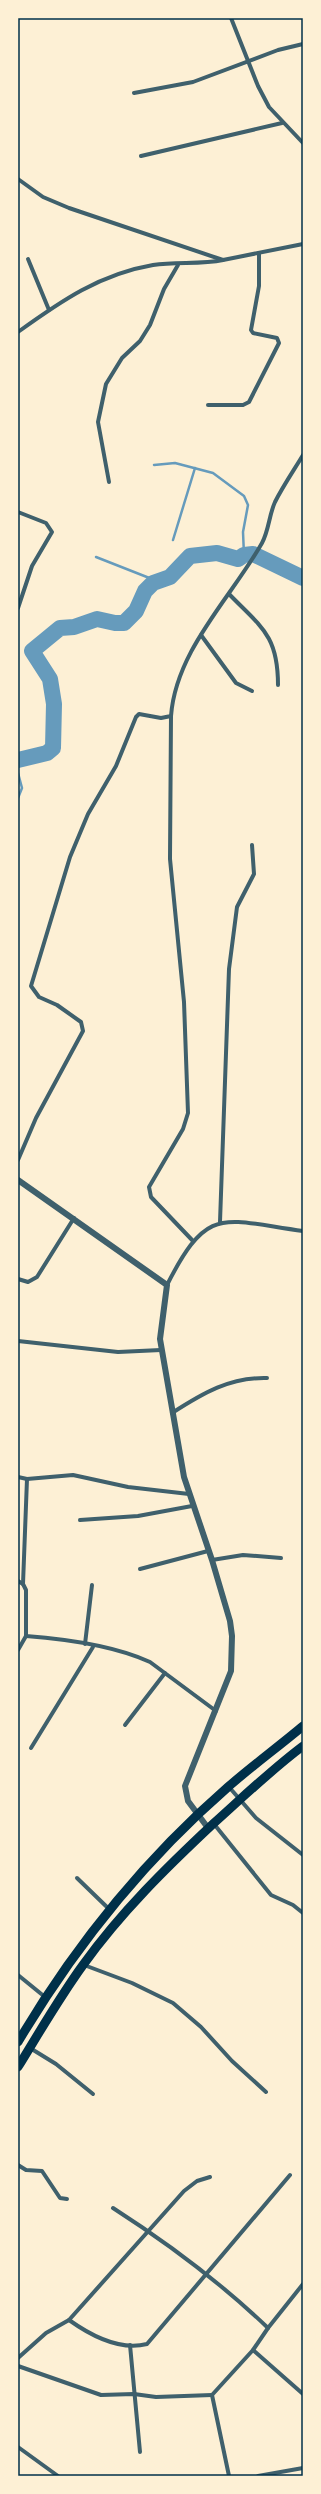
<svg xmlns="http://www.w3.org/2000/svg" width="321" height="2494" viewBox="0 0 321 2494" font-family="Commissioner,sans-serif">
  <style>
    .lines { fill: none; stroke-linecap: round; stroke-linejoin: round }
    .stream { stroke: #669bbc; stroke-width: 2.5 }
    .river { stroke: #669bbc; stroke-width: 16 }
    .minor { stroke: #3f606c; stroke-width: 4 }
    .tertiary { stroke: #3f606c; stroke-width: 6 }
    .trunk { stroke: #003049; stroke-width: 9 }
    .neatline { fill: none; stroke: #003049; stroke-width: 1.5 }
  </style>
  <rect width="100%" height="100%" fill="#fdf0d5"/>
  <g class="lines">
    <g class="stream">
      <path d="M154 465 175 463 213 473 244 496 248 505 243 532 244 555"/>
      <path d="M173 540 195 468"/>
      <path d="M96 557 157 581"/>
      <path d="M18 773 22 788 18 798"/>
    </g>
    <path class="river" d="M18 760 47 753 53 748 54 704 50 679 32 651 60 628 74 627 97 619 115 623H124L136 611 145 591 153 583 170 577 190 556 217 553 238 559 244 555 253 554 303 578"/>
    <g class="minor">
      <path d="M231 18 258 86 269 107 303 143"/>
      <path d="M134 93 193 82 278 50 303 44"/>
      <path d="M141 156 282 123"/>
      <path d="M18 179 43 197 69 208 223 260 303 244"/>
      <path d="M28 259 49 310"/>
      <path d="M18 332C61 301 100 274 153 265 176 261 200 265 223 260"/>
      <path d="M208 405H243L249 402 279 343 277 338 253 333 251 330 259 286V253"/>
      <path d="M109 482 98 422 106 384 122 358 140 341 150 325 164 289 178 265"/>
      <path d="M18 512 46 523 52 532 32 566 18 608"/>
      <path d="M229 594C261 627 278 635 278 685"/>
      <path d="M201 635 236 683 252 691"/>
      <path d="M171 716 170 859 184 1002 188 1113 183 1129 149 1187 151 1197 193 1241"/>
      <path d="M18 1160 36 1118 83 1031 81 1022 57 1005 39 997 31 986 70 857 88 814 116 766 136 717 139 714 161 718 171 716C176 650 231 598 262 543 269 530 269 515 275 502 283 486 294 470 303 455"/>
      <path d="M220 1222 229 969 237 907 254 874 252 845"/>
      <path d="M18 1279 28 1282 37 1277 74 1218"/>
      <path d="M167 1285C208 1204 222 1220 303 1231"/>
      <path d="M18 1341 118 1352 161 1350"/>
      <path d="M172 1413C203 1393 230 1377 267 1378"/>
      <path d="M18 1477 27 1479 73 1475 128 1487 189 1494"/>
      <path d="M80 1520 138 1516 192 1506"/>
      <path d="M212 1560 243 1555 281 1558"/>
      <path d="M140 1569 208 1551"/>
      <path d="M18 1581 23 1584 26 1590V1636C65 1639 115 1646 150 1662L216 1711"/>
      <path d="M23 1584 27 1479"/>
      <path d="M85 1644 92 1585"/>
      <path d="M18 1650 26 1636"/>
      <path d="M125 1725 165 1673"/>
      <path d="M31 1748 93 1647"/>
      <path d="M229 1787 256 1818 303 1855"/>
      <path d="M214 1824 271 1895 293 1905 303 1913"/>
      <path d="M77 1878 109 1909"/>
      <path d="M84 1965 132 1983 173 2003 201 2027 232 2061 266 2092"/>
      <path d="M18 1975 45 1997"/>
      <path d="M30 2048 56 2064 93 2094"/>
      <path d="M18 2165 26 2170 42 2171 60 2198 67 2199"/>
      <path d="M113 2208C169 2244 220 2282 268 2328"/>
      <path d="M69 2320C90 2335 120 2351 147 2344L290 2175"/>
      <path d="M130 2345 140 2452"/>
      <path d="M253 2350 303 2394"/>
      <path d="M18 2358 46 2333 69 2320 184 2191 197 2181 210 2177"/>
      <path d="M18 2366 101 2395 134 2394 156 2397 212 2395"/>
      <path d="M18 2447 58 2476"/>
      <path d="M229 2476 212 2395 253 2350 268 2328 303 2284"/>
      <path d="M258 2476 303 2468"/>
    </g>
    <path class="tertiary" d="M18 1180 167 1285 160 1339 184 1477 212 1560 230 1621 232 1636 231 1671 185 1786 188 1801 208 1828"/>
    <g class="trunk">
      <path d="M18 2042C75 1946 143 1861 228 1787 252 1766 278 1747 303 1726"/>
      <path d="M18 2067C39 2033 59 1998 83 1965 121 1912 167 1867 214 1823 243 1797 271 1770 303 1746"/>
    </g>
  </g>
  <rect width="321" height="2494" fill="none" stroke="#fdf0d5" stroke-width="38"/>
  <rect x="19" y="19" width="283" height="2456" class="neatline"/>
</svg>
